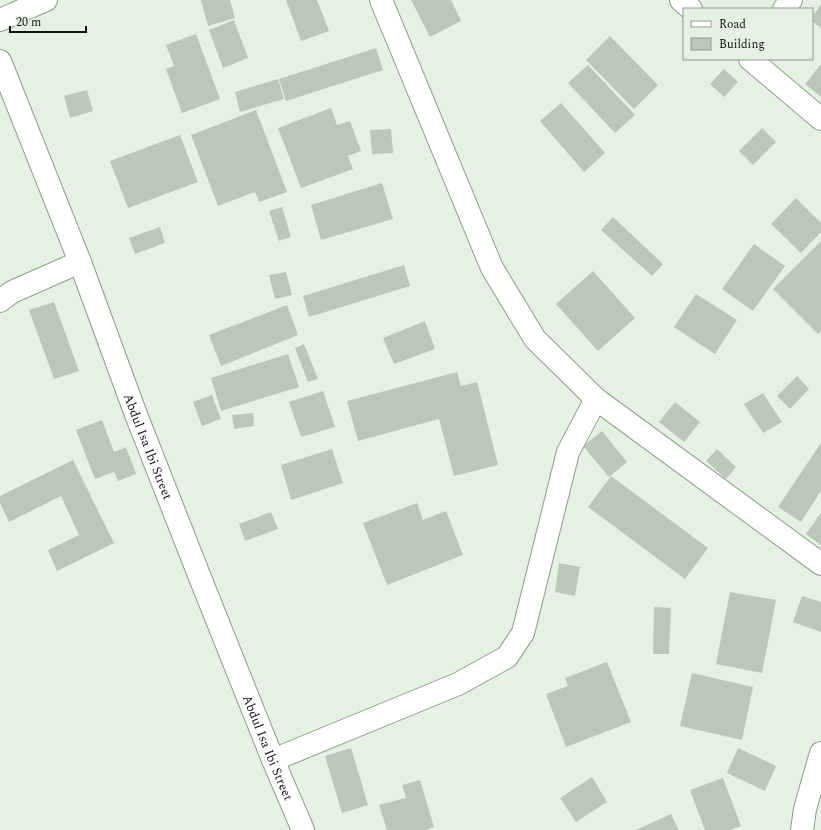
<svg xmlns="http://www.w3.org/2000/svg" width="821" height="830" viewBox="0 0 821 830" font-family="Spectral,serif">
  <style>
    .building { fill: #bac8b7 }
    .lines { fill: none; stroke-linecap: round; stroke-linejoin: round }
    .minor-casing { stroke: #8e9c8c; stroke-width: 24 }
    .minor { stroke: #fff; stroke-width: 22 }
    .labels { text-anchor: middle; stroke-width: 3; stroke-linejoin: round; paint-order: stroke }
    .street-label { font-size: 13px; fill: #10150f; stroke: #e4f3e1 }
  </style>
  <rect width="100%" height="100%" fill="#e4f3e1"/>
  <g class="building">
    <path d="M201 0H230L235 18 208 26Z"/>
    <path d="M286 0H317L329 31 301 41Z"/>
    <path d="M411 0H451L461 21 430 37Z"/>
    <path d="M821 4V28L812 21V17Z"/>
    <path d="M234 20 248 58 223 68 209 30Z"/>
    <path d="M196 34 220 99 182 113 166 69 174 66 166 45Z"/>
    <path d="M610 36 658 85 634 109 586 60Z"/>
    <path d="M376 48 383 70 286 101 279 79Z"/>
    <path d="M821 64V97L805 84Z"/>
    <path d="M588 65 635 115 615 133 568 83Z"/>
    <path d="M724 69 738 82 724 97 710 84Z"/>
    <path d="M278 79 284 99 240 112 235 92Z"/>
    <path d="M87 90 93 111 70 118 64 96Z"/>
    <path d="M561 103 605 153 584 172 540 121Z"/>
    <path d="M331 108 337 125 350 121 361 151 348 156 353 169 301 188 278 128Z"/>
    <path d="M256 110 287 192 259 202 255 192 218 206 191 135Z"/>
    <path d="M762 128 776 142 753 165 739 151Z"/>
    <path d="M391 129 393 153 372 154 370 130Z"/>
    <path d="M180 135 198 182 128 208 110 161Z"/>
    <path d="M382 183 393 219 321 240 311 205Z"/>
    <path d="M796 198 821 223V232L801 253 771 224Z"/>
    <path d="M282 207 291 237 279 241 269 211Z"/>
    <path d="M613 217 663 264 652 276 601 230Z"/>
    <path d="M160 227 165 243 135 254 129 238Z"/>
    <path d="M821 241V331L818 334 773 289Z"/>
    <path d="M754 244 785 266 753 311 722 289Z"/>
    <path d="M404 265 410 286 309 317 303 296Z"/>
    <path d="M593 271 635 318 598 351 556 304Z"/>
    <path d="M286 272 292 295 275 299 269 275Z"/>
    <path d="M696 294 737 320 715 354 674 327Z"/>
    <path d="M54 302 79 371 54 379 29 310Z"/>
    <path d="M287 305 298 335 221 366 209 335Z"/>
    <path d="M425 321 435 349 394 364 383 338Z"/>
    <path d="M304 344 318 379 308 382 295 348Z"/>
    <path d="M288 354 299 387 221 411 211 378Z"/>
    <path d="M457 372 461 386 477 382 498 465 454 476 439 419 358 441 347 401Z"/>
    <path d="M797 376 809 389 790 409 777 396Z"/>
    <path d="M323 391 335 427 301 437 289 402Z"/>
    <path d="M763 393 782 422 763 433 744 404Z"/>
    <path d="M212 395 221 419 202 426 193 402Z"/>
    <path d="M675 402 700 422 684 442 659 422Z"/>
    <path d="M253 413 254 426 234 429 232 415Z"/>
    <path d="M102 420 114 452 126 447 136 474 118 481 114 472 95 479 76 430Z"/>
    <path d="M602 431 627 462 609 477 583 446Z"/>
    <path d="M821 443V491L801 522 778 507Z"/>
    <path d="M332 449 343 483 291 500 281 465Z"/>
    <path d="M717 449 736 467 726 479 706 461Z"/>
    <path d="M73 460 114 543 57 571 48 550 79 535 61 496 9 522 0 503V496Z"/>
    <path d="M611 476 708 548 685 579 588 507Z"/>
    <path d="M417 503 423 520 446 511 463 555 387 585 363 523Z"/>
    <path d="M271 512 278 529 245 541 239 524Z"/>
    <path d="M821 513V545L806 534Z"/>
    <path d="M559 563 580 567 575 596 555 592Z"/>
    <path d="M730 592 776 600 762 673 716 664Z"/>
    <path d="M802 596 821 602V632L793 622Z"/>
    <path d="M654 607 671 608 669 654H653Z"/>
    <path d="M607 662 631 722 566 747 546 694 568 686 565 678Z"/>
    <path d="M692 673 753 687 742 740 680 726Z"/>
    <path d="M351 748 368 805 342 813 325 756Z"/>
    <path d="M738 748 776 766 765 791 727 773Z"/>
    <path d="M592 777 607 802 576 822 560 798Z"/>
    <path d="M723 778 741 826 730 830H705L690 790Z"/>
    <path d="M420 780 434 827 426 830H387L379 805 406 798 402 785Z"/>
    <path d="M671 814 679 830H636Z"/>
  </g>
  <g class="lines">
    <defs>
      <g id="minor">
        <path d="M381 0 492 268 535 339 596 399 821 564"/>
        <path d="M681 0 691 9"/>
        <path d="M784 9 791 0"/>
        <path d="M0 20 46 0"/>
        <path d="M750 59 821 119"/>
        <path id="s1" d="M0 61 80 262 135 412 199 575 273 760 303 830"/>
        <path d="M0 301 12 292 80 262"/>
        <path d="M273 760 458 684 507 657 523 633 568 452 596 399"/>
        <path d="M802 830 805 809 821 753"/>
      </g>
    </defs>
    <use href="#minor" class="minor-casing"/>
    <use href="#minor" class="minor"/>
  </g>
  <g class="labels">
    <g class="street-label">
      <text dy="5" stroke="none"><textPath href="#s1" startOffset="413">Abdul Isa Ibi Street</textPath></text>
      <text dy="5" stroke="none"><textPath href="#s1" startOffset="737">Abdul Isa Ibi Street</textPath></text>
    </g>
  </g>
  <rect x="683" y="8" width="130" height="52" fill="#e4f3e1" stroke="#8f9a8d"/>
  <rect x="691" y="21" width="20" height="6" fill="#ffffff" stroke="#8f9a8d"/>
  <text x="719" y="28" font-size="12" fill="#10150f">Road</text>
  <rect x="691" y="38" width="20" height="12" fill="#bac8b7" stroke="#8f9a8d"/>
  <text x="719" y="48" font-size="12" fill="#10150f">Building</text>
  <path d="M10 26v6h76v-6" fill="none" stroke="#10150f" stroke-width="2"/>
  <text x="16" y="26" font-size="12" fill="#10150f" stroke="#e4f3e1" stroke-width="3" paint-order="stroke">20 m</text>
</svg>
